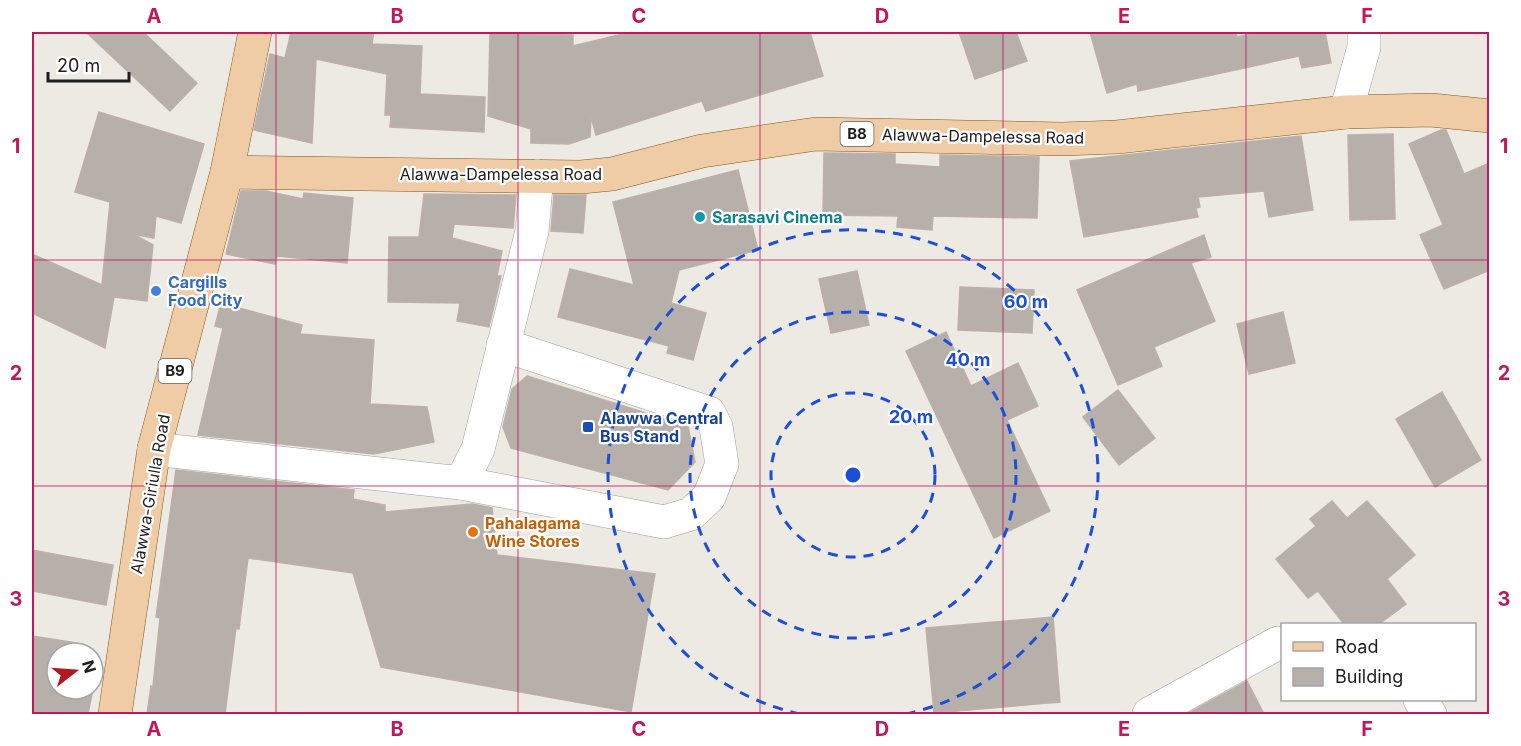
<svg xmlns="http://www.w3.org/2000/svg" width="1521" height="746" viewBox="0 0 1521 746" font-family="Inter,sans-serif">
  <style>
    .building { fill: #b6afaa; stroke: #bdb0a8; stroke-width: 1.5 }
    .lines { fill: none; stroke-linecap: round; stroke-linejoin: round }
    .minor-casing { stroke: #9e9e9e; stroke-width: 34 }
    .major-casing { stroke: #845812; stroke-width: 34 }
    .minor { stroke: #fff; stroke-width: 33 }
    .major { stroke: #f0cca6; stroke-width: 33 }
    .grid { fill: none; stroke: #c2185b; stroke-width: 1.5; stroke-opacity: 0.55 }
    .ring { fill: none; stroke: #1d4ed8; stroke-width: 3; stroke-dasharray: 10 8 }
    .culture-dot { fill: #0f9aa8; stroke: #fff; stroke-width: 2 }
    .shop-dot { fill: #3f7fe0; stroke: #fff; stroke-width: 2 }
    .transit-dot { fill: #1a4fb4; stroke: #fff; stroke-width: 2 }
    .food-dot { fill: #e8710a; stroke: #fff; stroke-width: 2 }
    .labels { text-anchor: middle; stroke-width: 4.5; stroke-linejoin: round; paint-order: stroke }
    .shield { fill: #fff; stroke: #616161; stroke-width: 1.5 }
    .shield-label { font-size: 15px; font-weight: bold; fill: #1d1d1d }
    .street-label { font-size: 16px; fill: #1d1d1d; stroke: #fff }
    .culture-label { font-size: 16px; font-weight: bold; fill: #0d838f; stroke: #fff; text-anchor: start }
    .shop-label { font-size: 16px; font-weight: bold; fill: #366cbe; stroke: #fff; text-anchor: start }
    .transit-label { font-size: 16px; font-weight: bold; fill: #164399; stroke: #fff; text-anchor: start }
    .food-label { font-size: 16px; font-weight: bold; fill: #c56008; stroke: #fff; text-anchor: start }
    .centre { fill: #1d4ed8; stroke: #fff; stroke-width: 3 }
    .ring-label { font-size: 18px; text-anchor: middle; font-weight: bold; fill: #1d4ed8; stroke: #fff; stroke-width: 4.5; stroke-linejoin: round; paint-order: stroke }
    .neatline { fill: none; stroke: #c2185b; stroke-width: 2 }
    .grid-label { font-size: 20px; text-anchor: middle; font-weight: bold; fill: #c2185b }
  </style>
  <rect width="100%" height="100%" fill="#edeae4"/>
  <g class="building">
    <path d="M86 32H143L197 83 170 111Z"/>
    <path d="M291 32H374L372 44 422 46 420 94 485 97 484 132 390 127 391 115H385L387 74 316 59 312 143 254 130 270 54 285 58Z"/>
    <path d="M631 32H810L823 76 706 111 702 101 596 135 591 117 590 137 569 144 531 143V129L488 116 490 33 573 35V46Z"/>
    <path d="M959 32H1016L1027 61 975 79Z"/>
    <path d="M1090 32H1236L1237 37 1260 32H1325L1331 63 1302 68 1299 56 1138 91 1137 84 1107 93Z"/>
    <path d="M99 112 204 144 181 223 156 216 154 238 133 234 153 245 147 301 114 297 105 348 32 313V254L102 285 110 202 75 192Z"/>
    <path d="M1441 130H1446L1464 174 1490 163V270L1444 289 1420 235 1443 225 1409 144Z"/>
    <path d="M1393 134 1395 219 1350 220 1348 135Z"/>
    <path d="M1301 136 1313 210 1269 217 1264 191 1198 197 1200 207 1196 208 1198 217 1084 237 1070 161Z"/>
    <path d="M824 153 895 154V164L940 167V155L1039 157 1037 218 933 216 932 230 897 227 898 216 823 215Z"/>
    <path d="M738 170 758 250 679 270 671 303 706 313 693 360 667 353 669 346 558 317 570 269 634 285 613 202Z"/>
    <path d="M241 191H266L303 199 304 193 353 198 347 263 277 256 275 264 226 254Z"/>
    <path d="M424 194 516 195 513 228 454 224 452 238 502 251 497 276H501L489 327 457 321 460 303 388 302 389 237H419Z"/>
    <path d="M554 195H586L583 233 551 231Z"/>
    <path d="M1204 235 1211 257 1191 263 1215 321 1154 347 1162 366 1118 385 1077 290Z"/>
    <path d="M857 271 869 325 831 333 819 279Z"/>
    <path d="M960 287 1034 290 1032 333 958 330Z"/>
    <path d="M221 303 302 325 300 334 374 340 370 404 427 407 434 442 374 454 198 435 223 328 215 326Z"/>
    <path d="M1283 312 1295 363 1249 374 1237 324Z"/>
    <path d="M946 332 971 386 1018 363 1038 406 1007 420 1050 511 994 538 906 351Z"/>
    <path d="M527 376 688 426 695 462 668 490 511 448 503 427 512 389Z"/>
    <path d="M1118 390 1155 438 1119 465 1083 417Z"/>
    <path d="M1442 392 1481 460 1435 487 1396 419Z"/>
    <path d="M176 470 354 490 353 499 385 505V512L472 504 492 508 497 555 655 574 631 712 381 667 353 573 248 558 239 629 236 628 225 714H147L151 686H153L160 618 156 617Z"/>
    <path d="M1332 501 1347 518 1367 501 1415 555 1387 579 1406 604 1379 624H1344L1318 591 1308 598 1276 559 1316 526 1310 519Z"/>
    <path d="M32 550 113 565 106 605 32 591Z"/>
    <path d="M1053 617 1060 702 934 713 926 628Z"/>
    <path d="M32 636 76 643 75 653H57V689H93L88 714H32Z"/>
    <path d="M1247 681 1264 714H1187Z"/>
  </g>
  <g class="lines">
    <defs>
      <g id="minor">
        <path d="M1346 112 1364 47V32"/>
        <path d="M154 449 461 483 478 449 532 231 537 176"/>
        <path d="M461 483 664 522 691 514 709 497 722 464 716 427 709 413 503 345"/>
        <path d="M1420 700 1430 714"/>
        <path d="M1149 714 1278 643 1282 644"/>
      </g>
      <g id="major">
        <path d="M227 172 581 177 612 174 702 151 816 134 1062 139 1117 137 1346 112 1431 110 1490 116"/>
        <path d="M115 714 154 449 227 172 255 32"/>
      </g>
    </defs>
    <use href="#minor" class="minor-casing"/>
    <use href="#major" class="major-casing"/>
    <use href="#minor" class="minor"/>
    <use href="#major" class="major"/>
  </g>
  <path class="grid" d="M276 32V714M518 32V714M760 32V714M1003 32V714M1246 32V714M32 260H1490M32 486H1490"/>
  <g class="ring">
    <circle cx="853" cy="475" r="82"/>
    <circle cx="853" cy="475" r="163"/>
    <path d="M800 714A245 245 0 1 1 906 714"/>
  </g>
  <circle class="culture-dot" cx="700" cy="217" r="6"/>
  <circle class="shop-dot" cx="156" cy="291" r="6"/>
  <rect class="transit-dot" x="582" y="421" width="12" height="12" rx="3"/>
  <circle class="food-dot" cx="473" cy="532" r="6"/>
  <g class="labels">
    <g class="shield">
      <rect x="840.5" y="122" width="33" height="24" rx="4.5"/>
      <rect x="158.5" y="359" width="33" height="24" rx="4.5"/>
    </g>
    <g class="shield-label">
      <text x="857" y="139">B8</text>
      <text x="175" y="376">B9</text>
    </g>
    <g class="street-label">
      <text transform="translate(983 136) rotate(1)" y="6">Alawwa-Dampelessa Road</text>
      <text x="501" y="180">Alawwa-Dampelessa Road</text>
      <text transform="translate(150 494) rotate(-80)" y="6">Alawwa-Giriulla Road</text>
    </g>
    <g class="culture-label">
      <text x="712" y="223">Sarasavi Cinema</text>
    </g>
    <g class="shop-label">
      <text x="168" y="288">Cargills<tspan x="168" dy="18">Food City</tspan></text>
    </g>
    <g class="transit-label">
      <text x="600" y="424">Alawwa Central<tspan x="600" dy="18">Bus Stand</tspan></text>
    </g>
    <g class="food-label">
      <text x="485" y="529">Pahalagama<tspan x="485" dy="18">Wine Stores</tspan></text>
    </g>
  </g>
  <circle cx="853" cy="475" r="9" class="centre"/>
  <g class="ring-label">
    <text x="1026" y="308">60 m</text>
    <text x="968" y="366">40 m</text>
    <text x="911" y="423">20 m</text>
  </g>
  <rect width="1521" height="746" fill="none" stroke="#ffffff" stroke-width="66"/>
  <rect x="1281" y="623" width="195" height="78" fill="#ffffff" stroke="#a5a5a5" stroke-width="1.5"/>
  <rect x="1293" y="642" width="30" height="9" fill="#f0cca6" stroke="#a5a5a5" stroke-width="1.5"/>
  <text x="1335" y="653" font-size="18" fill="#1d1d1d">Road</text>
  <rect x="1293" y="668" width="30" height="18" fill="#b6afaa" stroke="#a5a5a5" stroke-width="1.5"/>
  <text x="1335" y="683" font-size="18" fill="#1d1d1d">Building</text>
  <g transform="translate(75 671) rotate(73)"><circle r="28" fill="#ffffff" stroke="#a5a5a5" stroke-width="1.5"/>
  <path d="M0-4.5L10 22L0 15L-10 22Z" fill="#b21820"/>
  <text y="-9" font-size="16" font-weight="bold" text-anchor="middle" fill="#1d1d1d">N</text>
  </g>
  <path d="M48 72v9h81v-9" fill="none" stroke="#1d1d1d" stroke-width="3"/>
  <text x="57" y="72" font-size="18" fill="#1d1d1d" stroke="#ffffff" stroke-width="4.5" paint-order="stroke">20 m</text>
  <rect x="33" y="33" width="1455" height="680" class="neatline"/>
  <g class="grid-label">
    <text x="154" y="23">A</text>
    <text x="397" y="23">B</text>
    <text x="639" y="23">C</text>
    <text x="882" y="23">D</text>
    <text x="1124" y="23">E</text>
    <text x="1367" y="23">F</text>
    <text x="16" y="153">1</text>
    <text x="1504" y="153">1</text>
    <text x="16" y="380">2</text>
    <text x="1504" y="380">2</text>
    <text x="16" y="606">3</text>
    <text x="1504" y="606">3</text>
    <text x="154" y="736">A</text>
    <text x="397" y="736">B</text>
    <text x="639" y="736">C</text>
    <text x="882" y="736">D</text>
    <text x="1124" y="736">E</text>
    <text x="1367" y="736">F</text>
  </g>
</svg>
